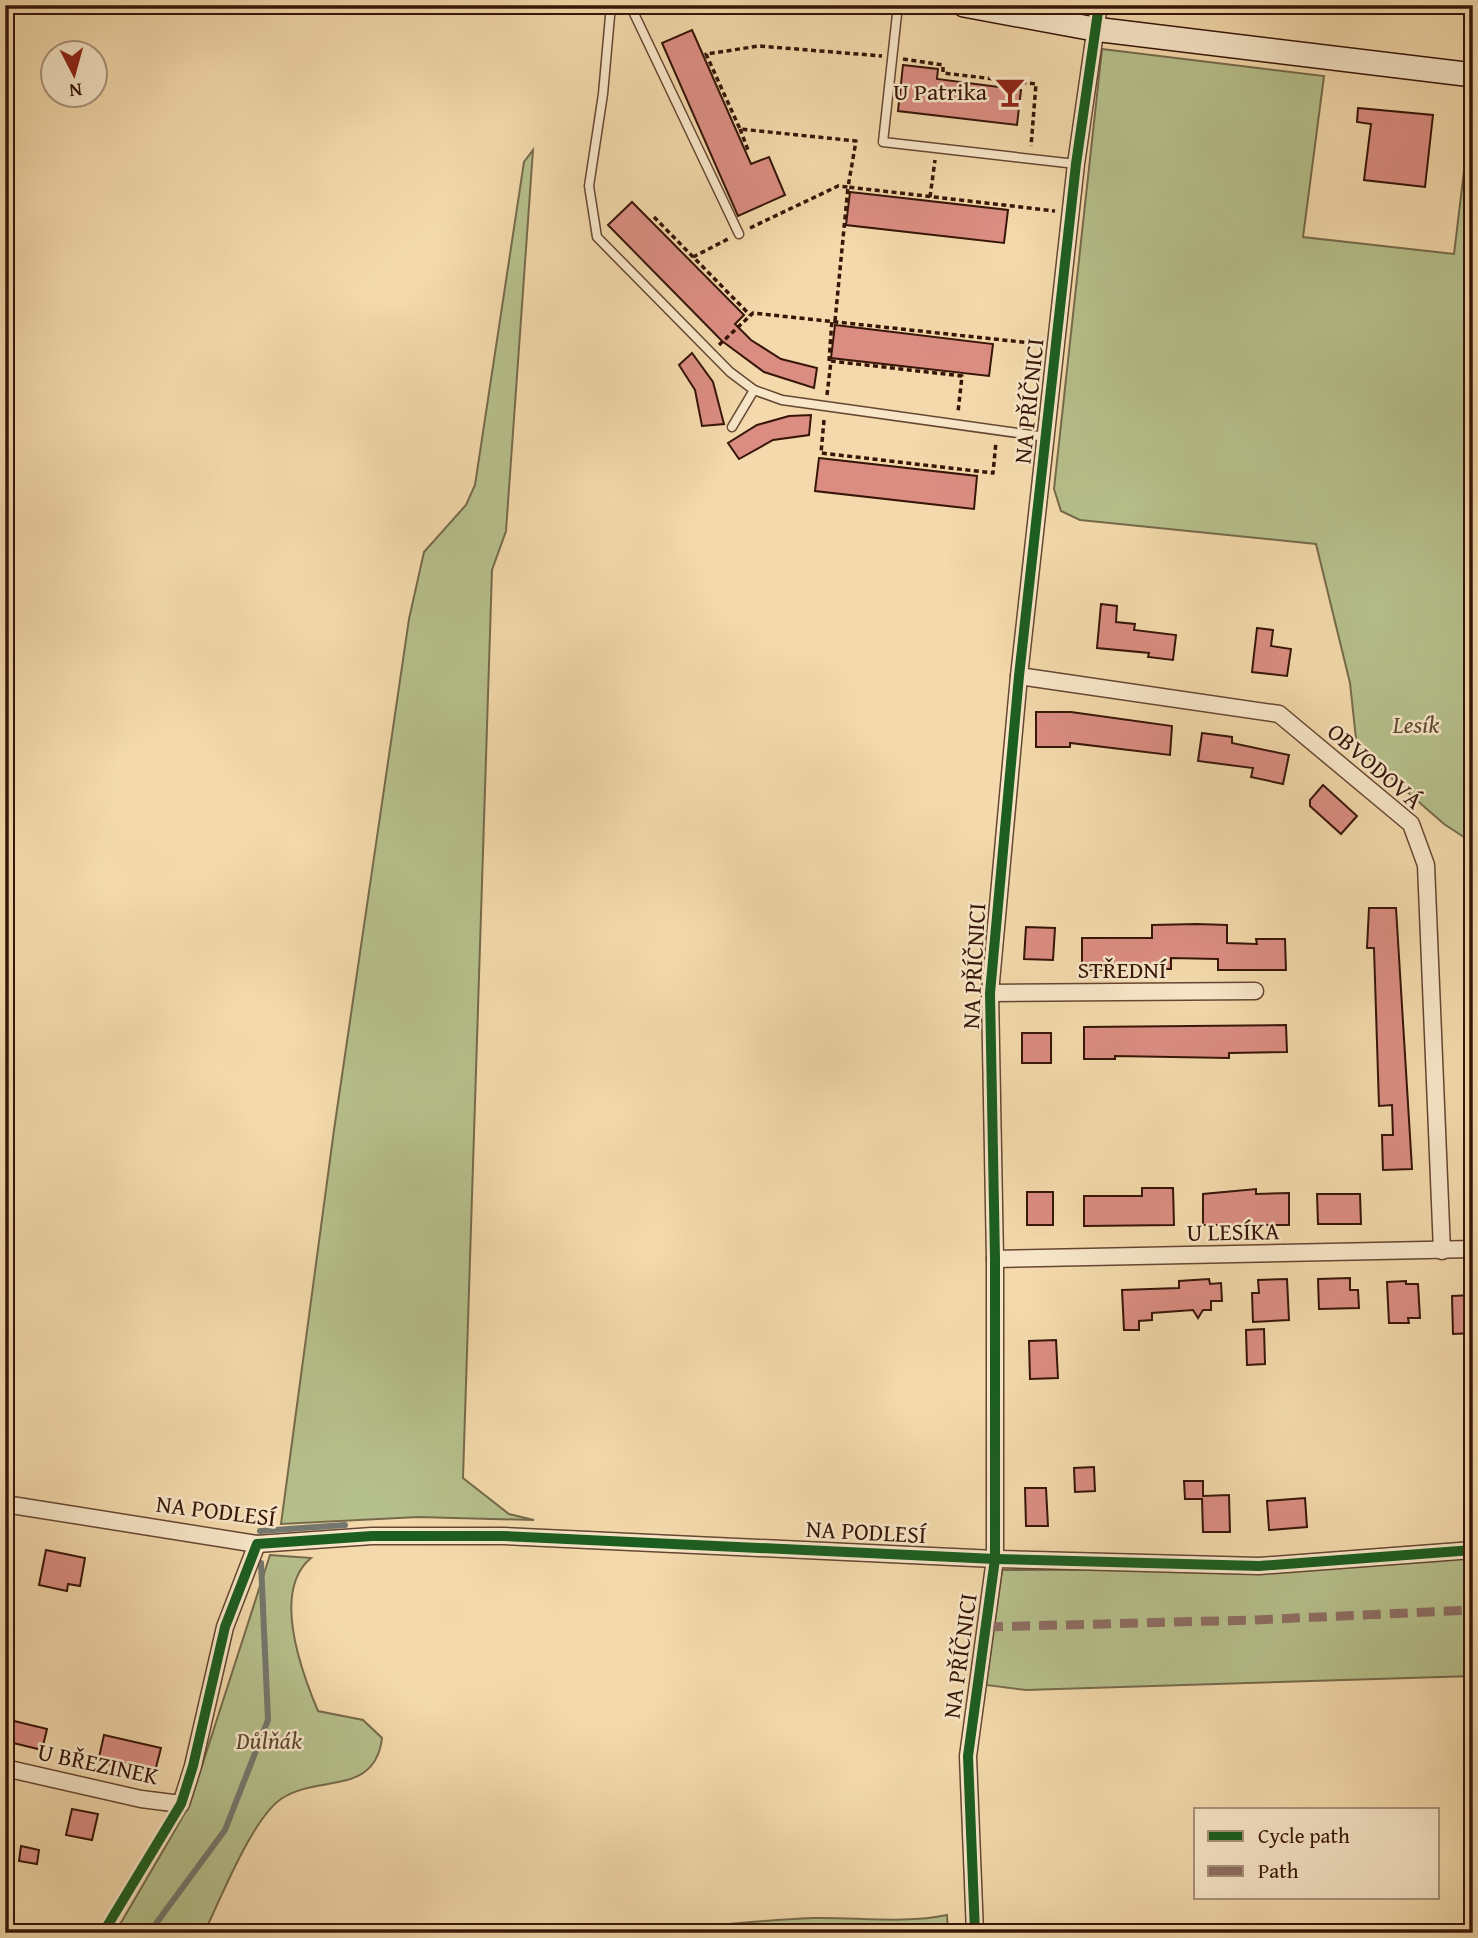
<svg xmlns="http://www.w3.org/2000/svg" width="1478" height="1938" viewBox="0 0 1478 1938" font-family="'Gentium Book Plus',serif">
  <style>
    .green { fill: #b6c08c; stroke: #766a4a; stroke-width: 2 }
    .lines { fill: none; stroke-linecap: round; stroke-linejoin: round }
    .stream { stroke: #75776e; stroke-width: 6 }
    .building { fill: #db8d82; stroke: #371508; stroke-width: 2 }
    .service-casing { stroke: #664631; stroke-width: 11 }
    .minor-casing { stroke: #664631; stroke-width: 19 }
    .secondary-casing { stroke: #371508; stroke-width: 26 }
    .path { stroke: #371508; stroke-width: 3.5; stroke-dasharray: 5 3.5; stroke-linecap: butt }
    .service { stroke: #f7e6c8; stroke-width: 8 }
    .minor { stroke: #f7e6c8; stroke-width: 16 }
    .secondary { stroke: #f7e6c8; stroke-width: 23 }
    .quiet { stroke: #8d6e63; stroke-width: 9; stroke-dasharray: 18 9; stroke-linecap: butt }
    .cycleway-casing { stroke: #f7e6c8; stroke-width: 15 }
    .cycleway { stroke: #1b5e20; stroke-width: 10 }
    .labels { text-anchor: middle; stroke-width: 5; stroke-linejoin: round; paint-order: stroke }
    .poi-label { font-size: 24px; fill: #371508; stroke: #f7e6c8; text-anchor: end }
    .street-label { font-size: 24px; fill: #371508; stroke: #f7e6c8 }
    .park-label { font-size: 24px; font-style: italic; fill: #5d4830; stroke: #f7e6c8 }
  </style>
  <rect width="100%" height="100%" fill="#f3d9ab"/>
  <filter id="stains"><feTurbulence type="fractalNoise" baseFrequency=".00286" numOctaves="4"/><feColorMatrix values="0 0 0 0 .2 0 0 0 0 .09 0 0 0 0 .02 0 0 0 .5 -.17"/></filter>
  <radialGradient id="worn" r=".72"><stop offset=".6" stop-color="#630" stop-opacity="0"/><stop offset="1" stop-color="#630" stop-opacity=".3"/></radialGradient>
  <g class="green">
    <path d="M1102 49 1324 76 1303 237 1454 254 1473 96V843L1444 824 1357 748 1350 683 1316 544 1080 520 1061 511 1054 489Z"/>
    <path d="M533 150 506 531 492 570 463 1478 509 1514 534 1520 418 1517 281 1524 334 1130 409 619 424 552 466 505 475 485 524 162Z"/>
    <path d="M270 1555 311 1558C271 1591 302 1673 318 1711L363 1720 382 1738C375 1797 317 1774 281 1799 252 1819 221 1898 204 1933H115L189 1806Z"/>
    <path d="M1473 1557V1676L1026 1690 986 1685 1002 1570 1253 1569Z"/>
    <path d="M947 1915 948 1933H636C694 1928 754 1920 813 1918 857 1917 904 1924 947 1915Z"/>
    <path d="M1473 1924V1933H1183Z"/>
  </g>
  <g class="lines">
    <g class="stream">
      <path d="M260 1531 345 1525"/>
      <path d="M149 1933 225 1830 268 1720 261 1563"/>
    </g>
  </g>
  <g class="building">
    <path d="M692 30 751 164 769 157 785 195 738 216 662 43Z"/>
    <path d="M903 65 938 69 937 79 1021 90 1017 125 898 111Z"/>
    <path d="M1358 108 1433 115 1425 187 1364 180 1371 124 1357 122Z"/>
    <path d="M850 192 1008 210 1004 243 846 225Z"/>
    <path d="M632 202 744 315 735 324 751 340 781 359 817 368 814 388 764 372 722 341 608 225Z"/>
    <path d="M835 325 993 344 989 376 831 358Z"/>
    <path d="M692 353 713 382 724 424 702 426 695 390 679 365Z"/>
    <path d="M811 415 809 435 773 440 739 459 728 443 757 425 789 416Z"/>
    <path d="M819 458 977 476 974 509 815 491Z"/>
    <path d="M1101 604 1117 606 1116 622 1135 624 1134 630 1176 635 1173 660 1148 657 1149 653 1097 648Z"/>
    <path d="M1257 628 1273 630 1271 646 1291 649 1287 676 1252 672Z"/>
    <path d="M1036 712H1071L1172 726 1170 755 1070 743V747H1036Z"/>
    <path d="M1202 733 1232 737V743L1289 755 1283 784 1251 777 1253 768 1198 761Z"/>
    <path d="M1323 785 1357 816 1341 834 1310 806V800Z"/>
    <path d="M1369 908H1396L1412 1169 1383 1170 1382 1135H1393L1392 1105 1379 1106 1374 948H1367Z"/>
    <path d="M1197 924 1227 925V943L1257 944 1256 939H1285L1286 970H1218V959L1171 958V969H1147V964H1111V970H1082V938H1152V925Z"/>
    <path d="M1026 927 1055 928 1053 960 1024 959Z"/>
    <path d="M1286 1025 1287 1052 1229 1053V1058L1115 1056V1059H1084V1027Z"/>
    <rect x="1022" y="1033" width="29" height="30"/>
    <path d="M1142 1188H1173L1174 1225 1084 1226V1196H1142Z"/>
    <path d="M1256 1189V1194L1289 1193V1225H1203V1194Z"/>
    <rect x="1027" y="1192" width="26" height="33"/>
    <path d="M1317 1194H1360L1361 1224H1318Z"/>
    <path d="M1350 1278V1290H1358L1359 1308 1319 1309 1318 1279Z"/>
    <path d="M1209 1279 1210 1284 1221 1283 1222 1301H1211V1310H1203L1198 1318 1193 1310 1152 1313V1320L1139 1321V1330H1124L1122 1290 1179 1288V1281Z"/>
    <path d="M1287 1279 1289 1320 1253 1322 1252 1293H1259L1258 1280Z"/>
    <path d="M1406 1281V1284H1418L1420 1318H1408L1409 1323H1389L1387 1282Z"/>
    <path d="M1473 1295V1333L1453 1334 1452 1296Z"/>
    <path d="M1264 1329 1265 1364 1247 1365 1246 1330Z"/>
    <path d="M1056 1340 1058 1378 1030 1379 1029 1341Z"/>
    <path d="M1094 1467 1095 1491 1075 1492 1074 1468Z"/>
    <path d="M1184 1481H1203V1496L1229 1495 1230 1532H1203L1202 1499H1185Z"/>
    <path d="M1025 1488H1046L1048 1526H1026Z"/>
    <path d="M1305 1498 1307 1527 1269 1530 1267 1501Z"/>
    <path d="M46 1550 85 1558 80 1586 68 1584 67 1591 39 1585Z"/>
    <path d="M10 1720 47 1729 42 1750 5 1741Z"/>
    <path d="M104 1735 161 1748 154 1775 98 1762Z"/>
    <path d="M72 1809 98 1814 92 1840 66 1835Z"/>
    <path d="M21 1846 39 1850 37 1864 19 1861Z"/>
  </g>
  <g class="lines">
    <defs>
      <g id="service">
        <path d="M611 5 603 94 589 186 597 237 730 372 754 390 782 400 1046 437"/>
        <path d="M630 5 739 234"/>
        <path d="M898 5 883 142 1076 164"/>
        <path d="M732 427 754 390"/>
      </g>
      <g id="minor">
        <path d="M1019 676 1279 714 1411 824 1426 865 1442 1251"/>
        <path d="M990 993 1255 991"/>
        <path d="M995 1259 1473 1249"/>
        <path d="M5 1504 257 1544 372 1536H504L995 1559 1259 1566 1473 1550"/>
        <path d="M5 1768 141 1799 181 1804 193 1766 225 1627 257 1544"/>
        <path d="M975 1933 968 1756 995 1559V1259L990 993 1019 676 1076 164 1099 5"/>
      </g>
      <path id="secondary" d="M964 5 1094 29 1473 75"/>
    </defs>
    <use href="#service" class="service-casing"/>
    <use href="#minor" class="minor-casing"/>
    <use href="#secondary" class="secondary-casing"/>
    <g class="path">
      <path d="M903 59 943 65V73L1036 84 1031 146"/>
      <path d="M740 129 748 150"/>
      <path d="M930 197 935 160"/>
      <path d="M654 217 750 315"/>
      <path d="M750 228 838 186 848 187 856 141 740 129 706 54 759 46 882 56"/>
      <path d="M693 257 728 239"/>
      <path d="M835 321 848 187 1055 211"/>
      <path d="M719 345 753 313 1040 344"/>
      <path d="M829 361 832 320"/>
      <path d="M827 395 831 361 962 376 958 412"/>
      <path d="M824 420 821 453 993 473 996 442"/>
    </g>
    <use href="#service" class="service"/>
    <use href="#minor" class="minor"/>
    <use href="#secondary" class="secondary"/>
    <path class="quiet" d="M985 1627 1253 1620 1473 1610"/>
    <defs>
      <g id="cycleway">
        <path d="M100 1933 106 1928 181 1804 193 1766 225 1627 257 1544 372 1536H504L995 1559 1259 1566 1473 1550"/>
        <path d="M975 1933 968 1756 995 1559V1259L990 993 1019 676 1076 164 1099 5"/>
      </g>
    </defs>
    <use href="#cycleway" class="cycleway-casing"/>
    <use href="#cycleway" class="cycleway"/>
  </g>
  <defs>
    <symbol id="bar-bare" viewBox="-9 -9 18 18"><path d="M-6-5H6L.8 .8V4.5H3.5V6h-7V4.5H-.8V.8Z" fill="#8f2418" stroke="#f7e6c8" stroke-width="2.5" paint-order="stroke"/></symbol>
  </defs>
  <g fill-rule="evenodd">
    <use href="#bar-bare" x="988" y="70" width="44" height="44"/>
  </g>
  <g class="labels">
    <g class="poi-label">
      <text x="987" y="100">U Patrika</text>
    </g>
    <g class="street-label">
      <text transform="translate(1029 401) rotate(-84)" y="8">NA PŘÍČNICI</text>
      <text transform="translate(1375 766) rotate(41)" y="8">OBVODOVÁ</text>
      <text transform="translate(974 966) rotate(-87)" y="8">NA PŘÍČNICI</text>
      <text x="1122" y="978">STŘEDNÍ</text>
      <text transform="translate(1233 1232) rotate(-1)" y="8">U LESÍKA</text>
      <text transform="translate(216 1511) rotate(7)" y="8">NA PODLESÍ</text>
      <text transform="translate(866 1532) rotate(3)" y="8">NA PODLESÍ</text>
      <text transform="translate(960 1656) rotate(-82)" y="8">NA PŘÍČNICI</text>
      <text transform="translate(98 1764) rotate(12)" y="8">U BŘEZINEK</text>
    </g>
    <g class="park-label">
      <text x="1416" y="733">Lesík</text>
      <text x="269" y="1749">Důlňák</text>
    </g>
  </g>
  <rect width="1478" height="1938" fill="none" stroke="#f3d9ab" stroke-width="28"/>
  <rect x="7" y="7" width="1464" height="1924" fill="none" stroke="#371508" stroke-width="3.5"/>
  <rect x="14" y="14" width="1450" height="1910" fill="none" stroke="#371508" stroke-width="2"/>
  <rect x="1194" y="1808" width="245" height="91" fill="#f7e6c8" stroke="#aa927b" stroke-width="2"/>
  <rect x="1208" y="1831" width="35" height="10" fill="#1b5e20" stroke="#aa927b" stroke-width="2"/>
  <text x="1258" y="1843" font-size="21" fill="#371508">Cycle path</text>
  <rect x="1208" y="1866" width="35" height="10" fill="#8d6e63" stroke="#aa927b" stroke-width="2"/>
  <text x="1258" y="1878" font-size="21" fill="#371508">Path</text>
  <g transform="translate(74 74) rotate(174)"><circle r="33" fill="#f7e6c8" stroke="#aa927b" stroke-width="2"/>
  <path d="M0-5L12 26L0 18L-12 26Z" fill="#8f2418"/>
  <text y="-10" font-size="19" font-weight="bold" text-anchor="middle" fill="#371508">N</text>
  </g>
  <rect width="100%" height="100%" filter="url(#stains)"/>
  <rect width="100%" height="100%" fill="url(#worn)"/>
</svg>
